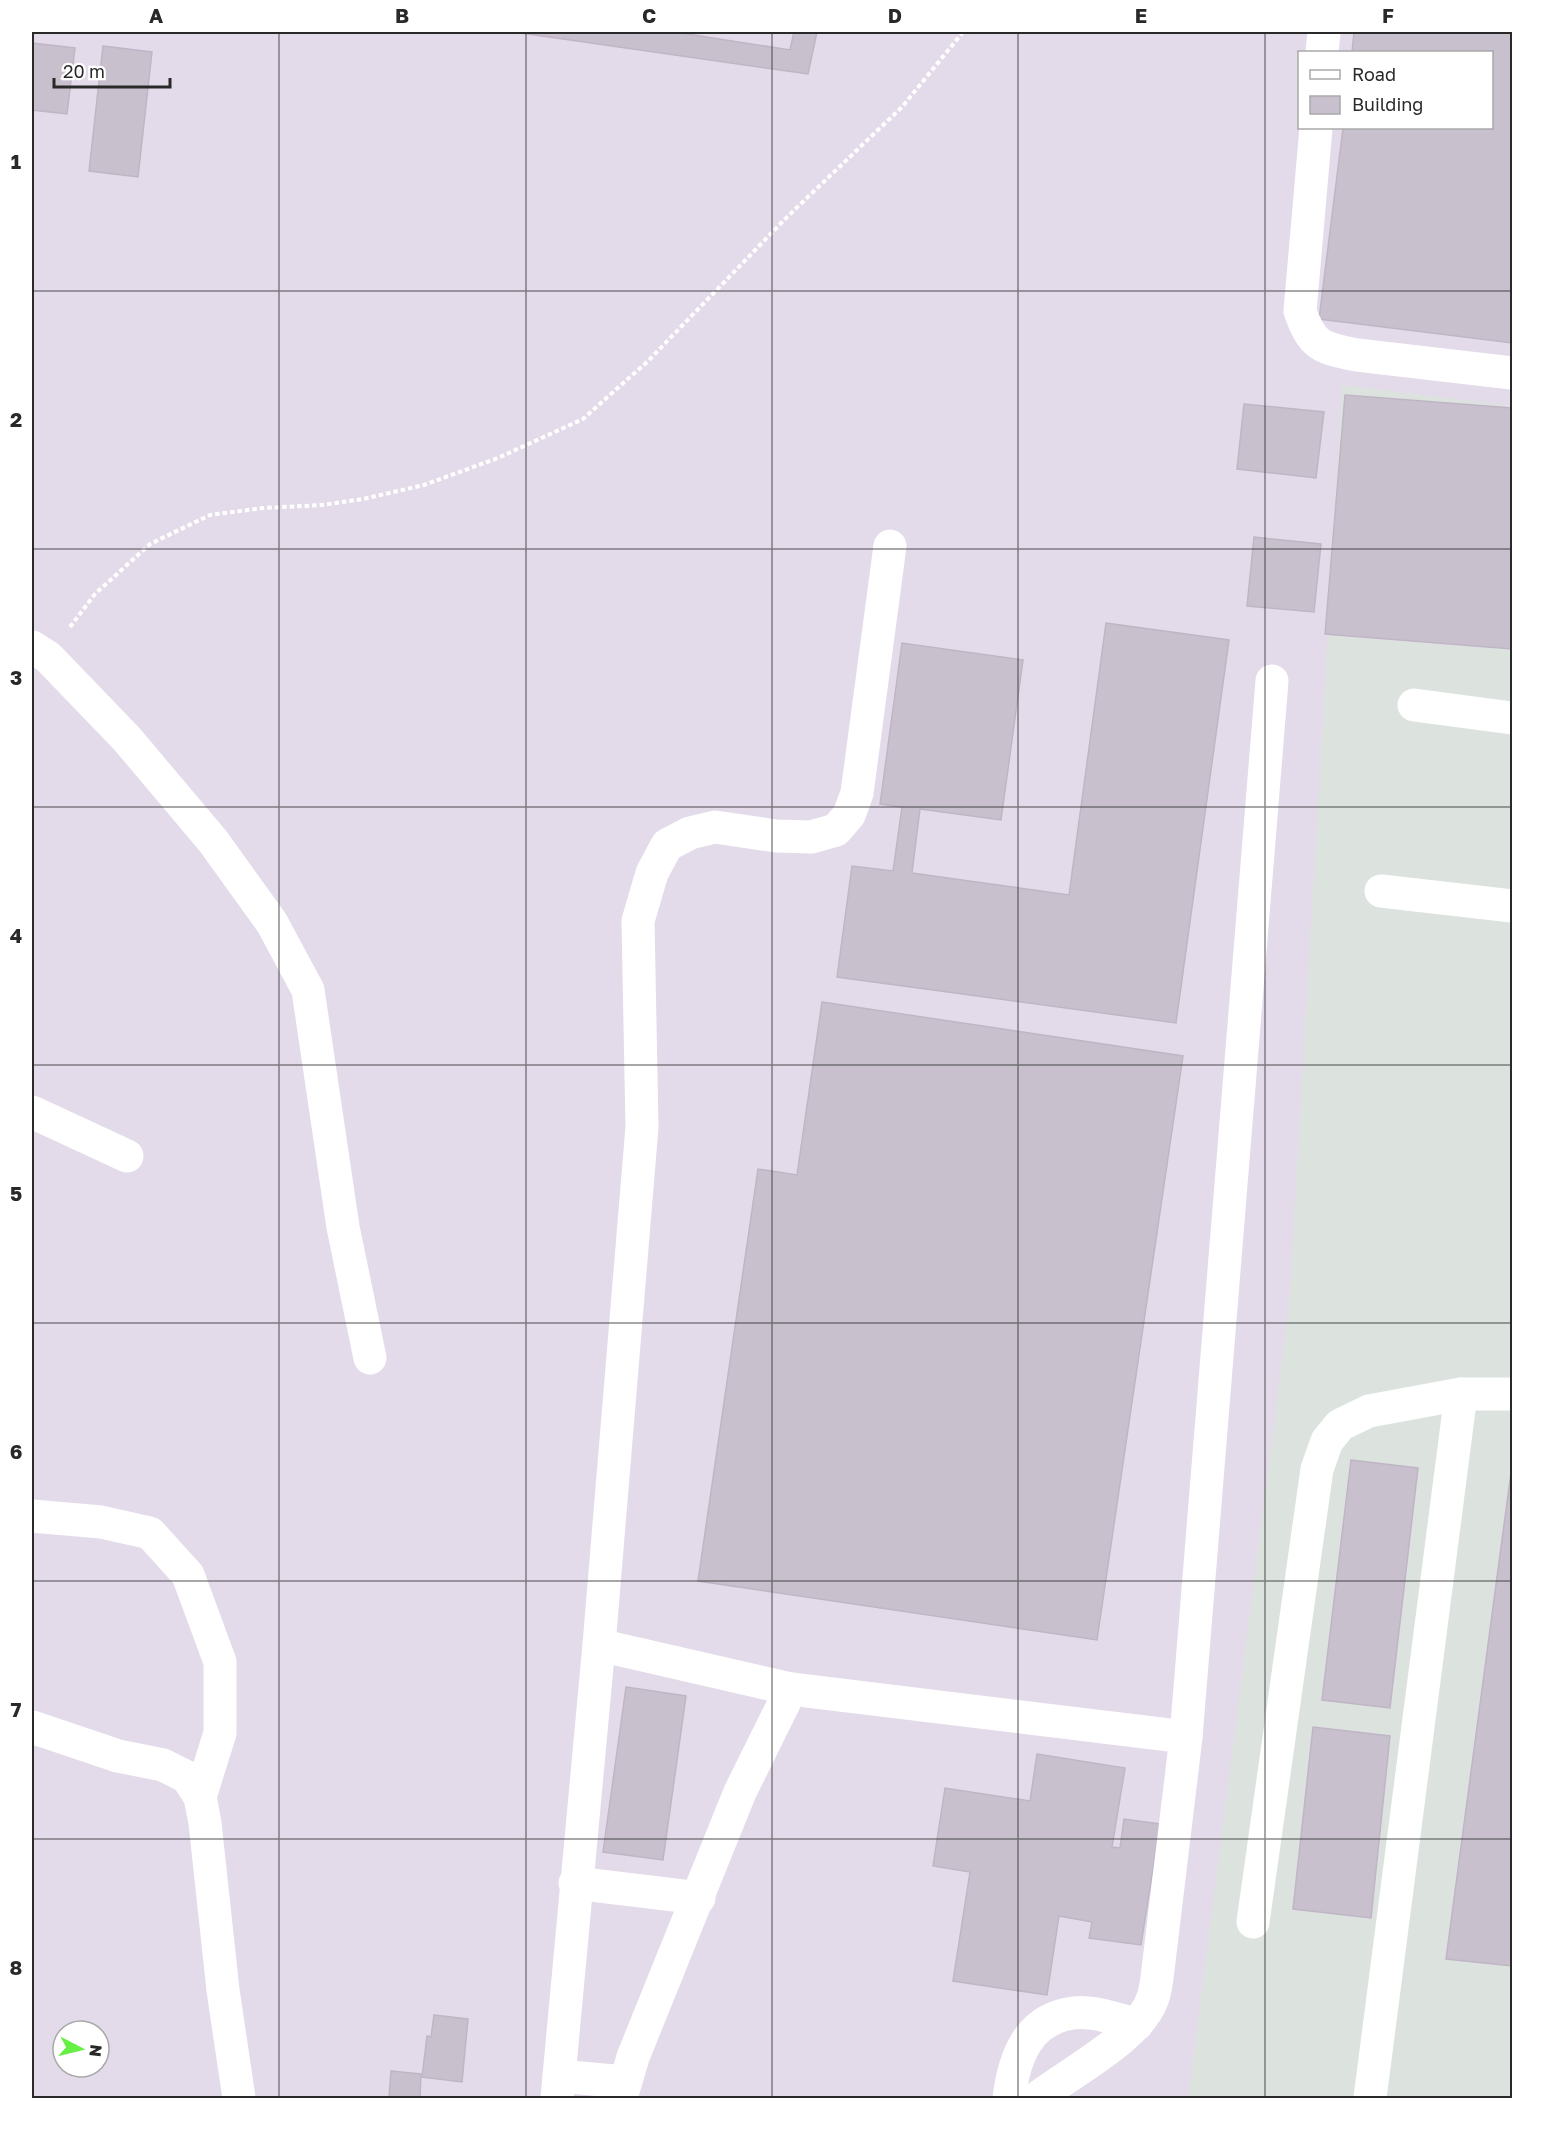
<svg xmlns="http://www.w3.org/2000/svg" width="1544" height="2130" viewBox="0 0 1544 2130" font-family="'Golos Text',sans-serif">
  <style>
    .industrial { fill: #dce3de }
    .building { fill: #c8c0cd; stroke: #c0b5c6; stroke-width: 1.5 }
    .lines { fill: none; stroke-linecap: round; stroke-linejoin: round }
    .path { stroke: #fff; stroke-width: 4; stroke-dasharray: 4.5 3; stroke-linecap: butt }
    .minor { stroke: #fff; stroke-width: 33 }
    .grid { fill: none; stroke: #292929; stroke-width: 1.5; stroke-opacity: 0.55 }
    .neatline { fill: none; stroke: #292929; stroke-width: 2 }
    .grid-label { font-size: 20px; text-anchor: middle; font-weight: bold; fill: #292929 }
  </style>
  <rect width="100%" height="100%" fill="#e4dbea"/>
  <path class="industrial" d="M1342 385 1512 406V2098H1188L1289 1303Z"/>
  <g class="building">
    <path d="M514 32H675L790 50 794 32H817L808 74Z"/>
    <path d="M1354 32H1512V343L1319 319 1343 128H1492V52H1352Z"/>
    <path d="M32 43 75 48 67 114 32 110Z"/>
    <path d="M103 46 152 52 138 177 89 171Z"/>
    <path d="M1345 395 1512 408V649L1325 634Z"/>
    <path d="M1244 404 1324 412 1316 478 1237 469Z"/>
    <path d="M1254 537 1321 544 1314 612 1247 606Z"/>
    <path d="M1106 623 1229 640 1176 1023 837 977 852 866 893 871 902 807 880 804 902 643 1023 660 1001 820 920 809 912 873 1069 895Z"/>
    <path d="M822 1002 1183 1056 1097 1640 698 1581 758 1169 797 1175Z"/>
    <path d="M1351 1460 1418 1468 1390 1708 1322 1700Z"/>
    <path d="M1512 1465V1966L1446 1959Z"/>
    <path d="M626 1687 686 1696 663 1860 603 1852Z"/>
    <path d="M1313 1727 1390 1736 1371 1918 1293 1909Z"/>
    <path d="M1037 1754 1125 1768 1112 1847 1120 1848 1124 1819 1160 1824 1141 1945 1089 1938 1092 1922 1059 1916 1047 1995 953 1981 970 1872 933 1866 945 1788 1030 1801Z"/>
    <path d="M434 2015 468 2019 462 2082 422 2077 427 2036 431 2037Z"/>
    <path d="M391 2071 421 2074 420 2098H389Z"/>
  </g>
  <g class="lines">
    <path class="path" d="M70 627 95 594 150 544 210 515 263 508 322 505 363 499 424 485 498 458 583 419 648 361 788 216 902 107 963 32"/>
    <g class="minor">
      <path d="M1322 52 1324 32"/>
      <path d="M1316 128 1300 311C1312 346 1321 348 1357 355L1512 373"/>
      <path d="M32 647 48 657 127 739 213 841 272 923 308 990 343 1227 370 1358"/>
      <path d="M1414 705 1512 718"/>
      <path d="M1381 891 1512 906"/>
      <path d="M32 1112 127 1156"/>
      <path d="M32 1516 101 1522 150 1533 188 1575 220 1662V1733L200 1797"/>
      <path d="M599 1645 791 1689 1186 1737"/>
      <path d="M32 1727 118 1756 163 1765 187 1777 200 1797 205 1823 223 1990 239 2098"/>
      <path d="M575 1883 699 1898"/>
      <path d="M1253 1922 1317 1469 1327 1441 1340 1425 1369 1411 1461 1394H1512"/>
      <path d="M559 2076 625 2082"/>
      <path d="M557 2098 599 1645 642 1127 638 921 652 873 667 845 690 833 715 827 776 836 811 837 836 830 849 815 857 793 890 546"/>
      <path d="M621 2098 633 2057 740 1792 791 1689"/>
      <path d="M1009 2098C1014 2059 1027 2019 1073 2013 1093 2010 1117 2020 1137 2024"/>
      <path d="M1037 2098C1068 2074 1139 2037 1152 2000 1155 1993 1156 1985 1157 1978L1186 1737 1272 681"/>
      <path d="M1370 2098 1461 1394"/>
    </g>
  </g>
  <path class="grid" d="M279 32V2098M526 32V2098M772 32V2098M1018 32V2098M1265 32V2098M32 291H1512M32 549H1512M32 807H1512M32 1065H1512M32 1323H1512M32 1581H1512M32 1839H1512"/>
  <rect width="1544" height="2130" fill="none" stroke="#ffffff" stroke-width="66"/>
  <rect x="1298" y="51" width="195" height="78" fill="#ffffff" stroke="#a9a9a9" stroke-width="1.5"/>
  <rect x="1310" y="70" width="30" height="9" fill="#ffffff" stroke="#a9a9a9" stroke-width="1.5"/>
  <text x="1352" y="81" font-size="18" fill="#292929">Road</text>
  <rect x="1310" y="96" width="30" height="18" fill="#c8c0cd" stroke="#a9a9a9" stroke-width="1.5"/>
  <text x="1352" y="111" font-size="18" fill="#292929">Building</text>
  <g transform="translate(81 2049) rotate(97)"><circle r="28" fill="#ffffff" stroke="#a9a9a9" stroke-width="1.5"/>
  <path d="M0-4.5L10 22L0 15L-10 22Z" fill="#65f043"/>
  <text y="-9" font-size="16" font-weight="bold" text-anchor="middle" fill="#292929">N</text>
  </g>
  <path d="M54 78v9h116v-9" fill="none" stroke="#292929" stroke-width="3"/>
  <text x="63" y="78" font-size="18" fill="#292929" stroke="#ffffff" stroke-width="4.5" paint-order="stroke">20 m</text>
  <rect x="33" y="33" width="1478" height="2064" class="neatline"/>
  <g class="grid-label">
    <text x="156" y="23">A</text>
    <text x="402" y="23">B</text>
    <text x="649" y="23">C</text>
    <text x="895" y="23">D</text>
    <text x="1141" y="23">E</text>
    <text x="1388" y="23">F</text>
    <text x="16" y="169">1</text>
    <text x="16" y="427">2</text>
    <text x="16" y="685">3</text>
    <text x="16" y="943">4</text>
    <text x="16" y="1201">5</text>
    <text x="16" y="1459">6</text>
    <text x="16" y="1717">7</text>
    <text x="16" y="1975">8</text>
  </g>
</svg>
